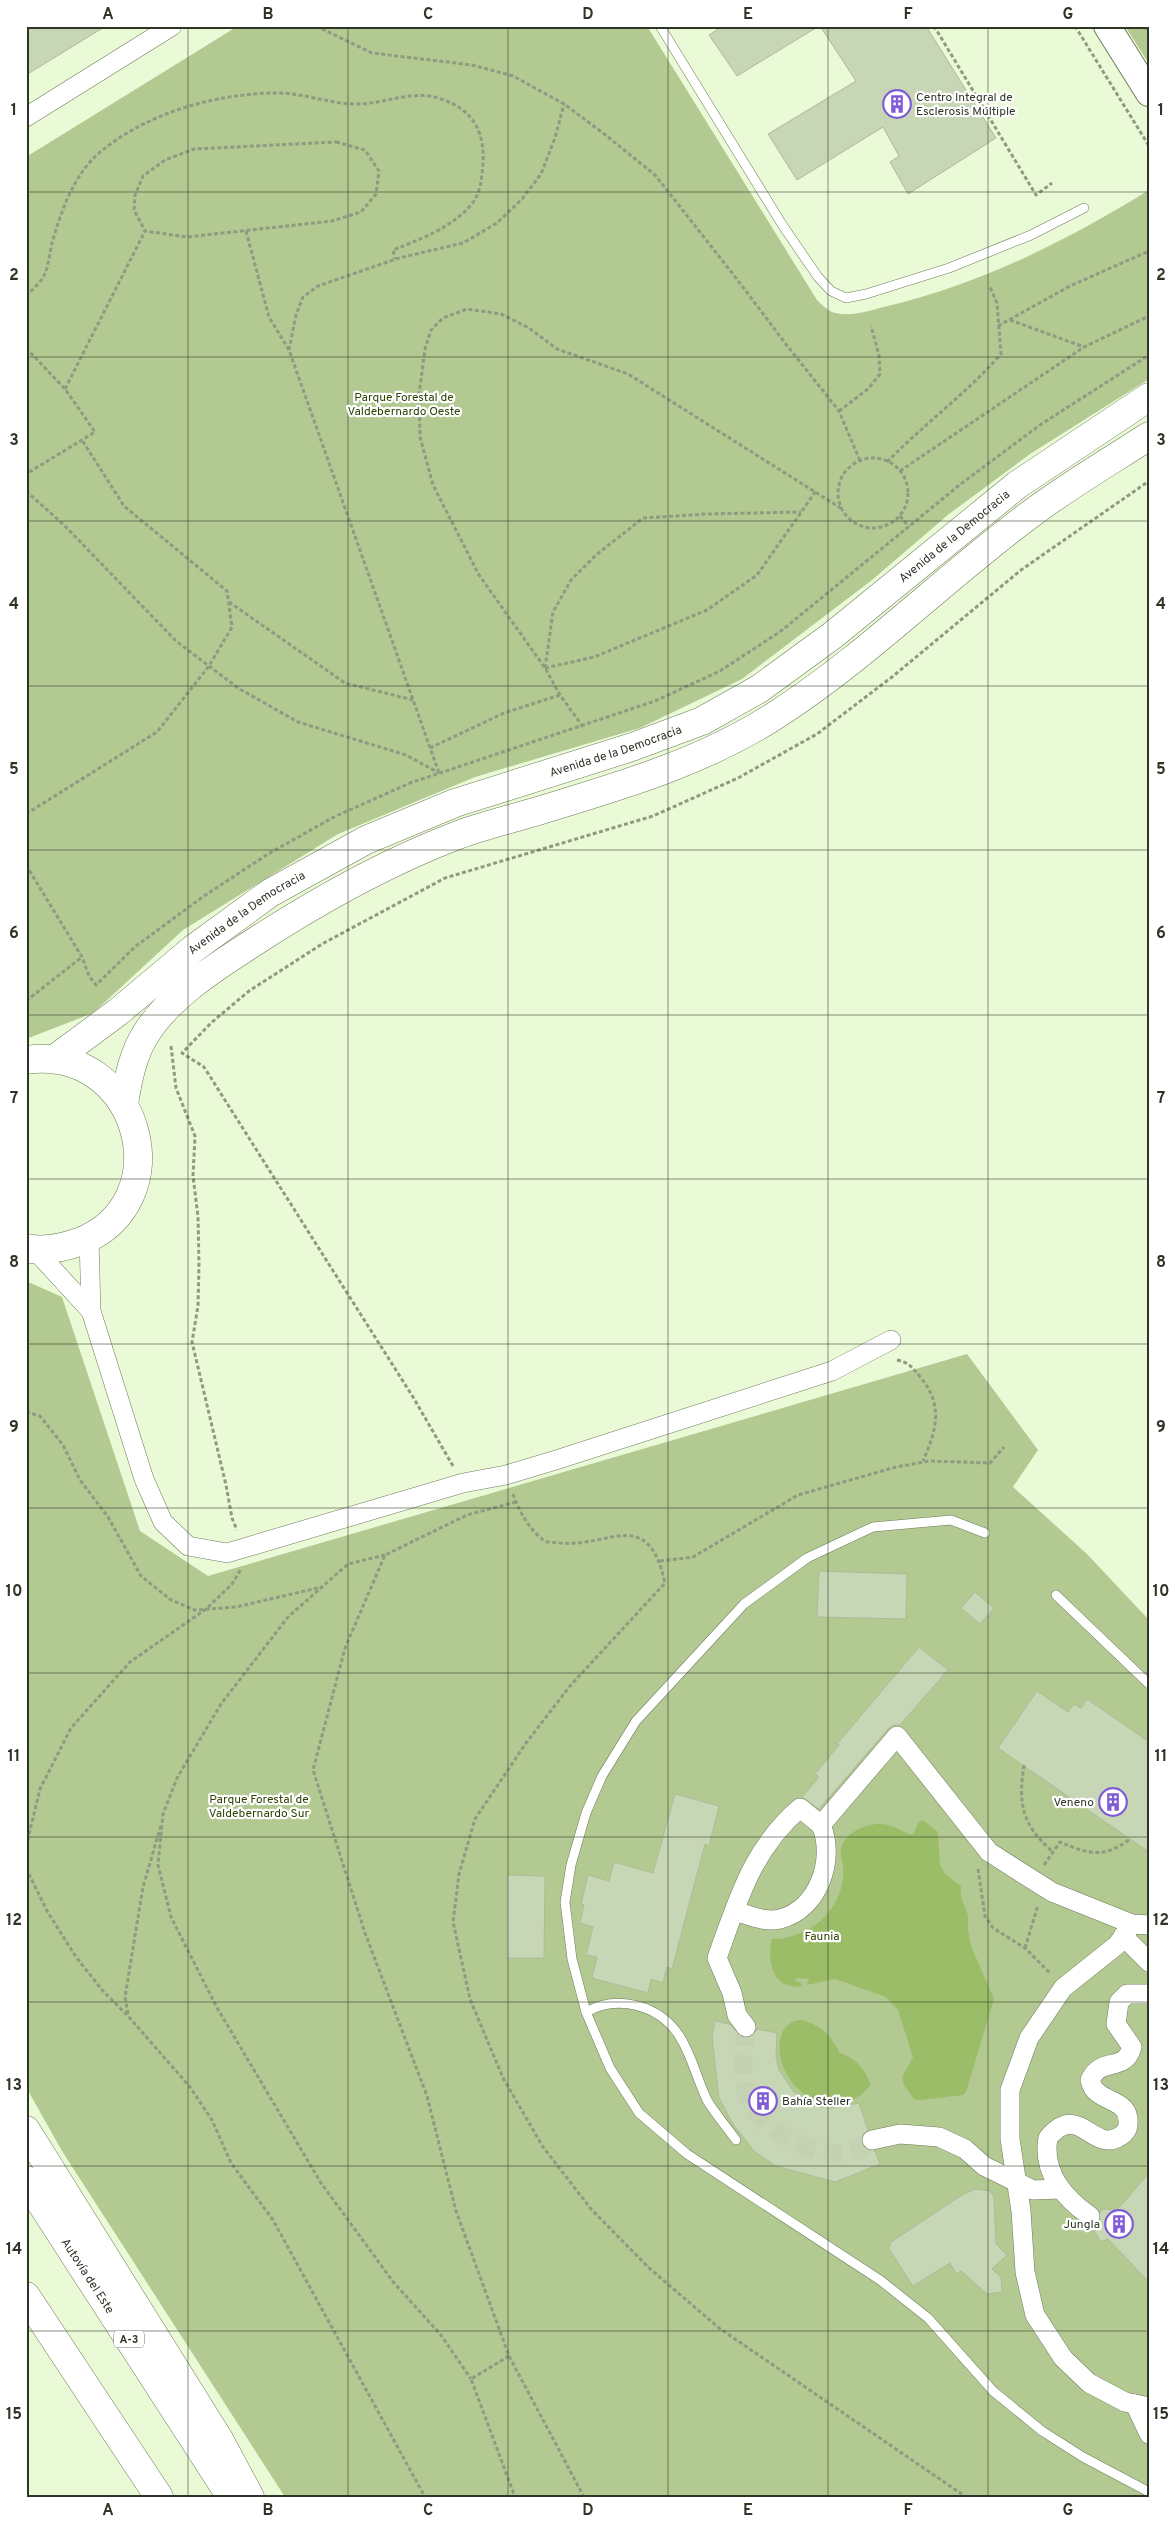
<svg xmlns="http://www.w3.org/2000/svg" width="1175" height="2523" viewBox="0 0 1175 2523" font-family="Overpass,sans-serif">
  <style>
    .green { fill: #b2c992 }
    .water { fill: #9cbd68 }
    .building { fill: #c7d6b4; stroke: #adbb9a }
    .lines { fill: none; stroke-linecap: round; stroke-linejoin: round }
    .street-tunnel { stroke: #c4d2b3; stroke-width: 19; stroke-dasharray: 19 9; stroke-linecap: butt }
    .lane-casing { stroke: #6e7c5c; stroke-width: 10 }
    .street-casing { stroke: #6e7c5c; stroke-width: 20 }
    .secondary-casing { stroke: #6e7c5c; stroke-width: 28 }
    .primary-casing { stroke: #6e7c5c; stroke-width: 29 }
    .highway-casing { stroke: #6e7c5c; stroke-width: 29 }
    .path { stroke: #8f9b81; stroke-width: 3; stroke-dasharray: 4 2.5; stroke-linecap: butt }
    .lane { stroke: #fff; stroke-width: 9 }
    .street { stroke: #fff; stroke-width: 19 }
    .secondary { stroke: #fff; stroke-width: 26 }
    .primary { stroke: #fff; stroke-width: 28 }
    .highway { stroke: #fff; stroke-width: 28 }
    .grid { fill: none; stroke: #2e3426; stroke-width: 1; stroke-opacity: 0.55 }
    .labels { text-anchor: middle; stroke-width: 4.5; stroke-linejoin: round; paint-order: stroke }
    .shield { fill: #fff; stroke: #6d7167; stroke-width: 1 }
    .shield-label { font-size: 11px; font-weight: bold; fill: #2e3426 }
    .poi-label { font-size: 12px; fill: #2e3426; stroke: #fff; text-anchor: start }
    .park-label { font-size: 12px; fill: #2f4302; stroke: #fff }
    .street-label { font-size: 12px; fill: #2e3426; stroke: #fff }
    .neatline { fill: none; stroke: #2e3426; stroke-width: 2 }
    .grid-label { font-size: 16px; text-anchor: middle; font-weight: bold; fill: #2e3426 }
  </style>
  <rect width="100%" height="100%" fill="#eafad6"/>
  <g class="green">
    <path d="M238 26H647L817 300C822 305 829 312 835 313 853 317 871 310 888 306 981 284 1068 240 1149 190V379L1030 454 949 514 872 580 742 679 640 728 475 777 338 834 183 930 93 1013 26 1039V157Z"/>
    <path d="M1125 26H1149V64Z"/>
    <path d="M26 1281 62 1297 140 1531 208 1576 967 1354 1038 1450 1013 1487 1087 1554 1149 1620V2497H285L62 2151 26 2087Z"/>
  </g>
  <g class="water">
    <path d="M923 1820 938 1832 940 1865 945 1874 961 1886V1897L968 1915V1929L971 1946 994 1999 966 2092 963 2095 921 2100 914 2099 904 2085 902 2077 913 2057 898 2010 886 1997 835 1979 807 1985 809 1979 797 1978 795 1981 800 1982 802 1986C773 1991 766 1961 772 1939 805 1939 838 1916 843 1879 845 1866 839 1856 841 1848 846 1832 866 1823 882 1824 893 1824 903 1833 913 1835L919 1822Z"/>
    <path d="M803 2020C823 2027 830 2035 840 2053 857 2059 863 2067 871 2084 863 2095 857 2099 843 2102 779 2113 759 2019 803 2020Z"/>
  </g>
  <g class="building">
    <path d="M26 26H106L26 75Z"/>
    <path d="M723 26H819L737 76 709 35Z"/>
    <path d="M820 26H926L996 138 908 194 890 162 899 156 883 127 797 180 768 134 856 81Z"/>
    <path d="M819 1571 907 1574 906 1619 817 1617Z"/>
    <path d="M975 1592 994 1608 980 1624 961 1608Z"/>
    <path d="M919 1647 948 1670 900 1725H894L888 1729 819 1809 802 1797 819 1777 815 1774 839 1745 837 1744Z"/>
    <path d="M1037 1691 1068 1712 1074 1704 1081 1708 1087 1699 1149 1742V1852L998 1748Z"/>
    <path d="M675 1794 719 1806 709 1846 705 1844 672 1969 667 1967 663 1983 651 1979 648 1993 592 1978 597 1957 586 1955 593 1927 580 1923 584 1905 581 1904 588 1875 609 1881 614 1862 653 1873Z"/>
    <path d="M507 1875 545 1876 544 1958H507Z"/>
    <path d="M715 2021 729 2024 742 2037 752 2036 757 2029 777 2033 776 2057 779 2070 794 2092 808 2103 819 2107 833 2108 859 2103 868 2130 862 2136 861 2143 868 2150 875 2151 880 2164 835 2182 776 2166 755 2152 733 2124 719 2098 712 2037Z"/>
    <path d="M1149 2173V2282L1108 2239 1101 2242 1092 2227 1099 2222 1100 2211 1105 2209 1117 2210Z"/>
    <path d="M975 2189 990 2191 994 2197 996 2244 1007 2255 992 2269 1001 2277 1002 2292 987 2294 961 2271 956 2274 950 2263 913 2286 889 2249 891 2242 962 2195Z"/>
  </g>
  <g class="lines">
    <path class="street-tunnel" d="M746 2027C743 2049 740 2078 749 2100 762 2132 818 2160 852 2152 859 2150 866 2144 872 2140"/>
    <defs>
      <g id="lane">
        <path d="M660 26 783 226 818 277 831 291 846 298 866 294 949 268 1031 235 1084 208"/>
        <path d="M985 1533 951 1520 873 1527 807 1558 744 1604 636 1721 602 1776 586 1813 571 1865 565 1902 572 1959 586 2012 610 2068 639 2113 687 2154 880 2280 928 2318 993 2391 1042 2431 1083 2457 1149 2492"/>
        <path d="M1056 1595 1149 1684"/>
        <path d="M586 2012C618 1994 660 2005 680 2037 692 2056 697 2079 707 2100 715 2114 727 2127 736 2140"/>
      </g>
      <g id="street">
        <path d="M26 117 172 26"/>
        <path d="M89 1238 91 1311 144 1479 163 1522 188 1546 227 1553 463 1483 506 1475 556 1460 832 1371 891 1340"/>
        <path d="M35 1250 91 1311"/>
        <path d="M735 1911C749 1915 765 1923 780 1919 818 1910 836 1859 821 1825"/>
        <path d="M1132 1924 1117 1945 1063 1988 1029 2038 1010 2090V2139L1021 2211 1025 2272 1035 2315 1063 2358 1089 2383 1125 2402 1149 2407"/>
        <path d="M1123 1936 1149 1962"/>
        <path d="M746 2027 737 2015 732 1993 717 1958C738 1900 752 1849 800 1808L821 1825 897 1736 989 1852 1052 1892 1132 1924 1149 1925"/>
        <path d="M872 2140 900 2134 939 2137 965 2149 984 2166 1033 2190 1060 2189"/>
        <path d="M1090 2216C1064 2198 1042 2172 1048 2138 1078 2102 1091 2150 1117 2138 1123 2135 1128 2131 1128 2124 1130 2103 1111 2103 1098 2093 1093 2090 1092 2086 1090 2080 1102 2055 1124 2074 1132 2047L1116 2024 1119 2002 1127 1994H1149"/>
        <path d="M1135 2404 1149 2434"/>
      </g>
      <path id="secondary" d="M1107 26 1149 93"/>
      <g id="primary">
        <path id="s1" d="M56 1058 118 1012 193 949 270 893 366 840 455 803 632 747 702 721 759 689 833 635 1017 485 1149 397"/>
        <path d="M26 1060C141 1044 182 1203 79 1242 62 1248 44 1252 26 1248"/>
        <path d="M124 1104C128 1079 133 1053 147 1032 169 998 208 972 242 950 310 905 382 864 458 835 482 826 507 820 531 813 616 787 700 764 776 715 866 657 942 580 1028 516 1066 487 1109 462 1149 436"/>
      </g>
      <g id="highway">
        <path d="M26 2130 220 2441 250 2497"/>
        <path id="s2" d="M26 2180 231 2497"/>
        <path d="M26 2296 159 2497"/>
      </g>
    </defs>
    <use href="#lane" class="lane-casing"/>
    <use href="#street" class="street-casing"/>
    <use href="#secondary" class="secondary-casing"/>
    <use href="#primary" class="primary-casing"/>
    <use href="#highway" class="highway-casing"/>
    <g class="path">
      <path d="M316 26 372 53 472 65 513 76 564 104 603 133 655 175 736 278 785 343 839 411 860 461"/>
      <path d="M934 26 1036 195 1052 183"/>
      <path d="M1075 26 1149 146"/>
      <path d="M1144 26 1149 33"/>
      <path d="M336 142 365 150 379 171 376 194 361 212 332 221 187 237 145 231 134 210 135 195 143 176 165 160 194 149Z"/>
      <path d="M246 231 269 317 289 350 439 773"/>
      <path d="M26 296C32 290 40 283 44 276 48 267 50 253 52 243 61 212 73 176 98 154 145 113 217 93 278 93 305 93 332 105 360 104 386 103 413 90 438 98 476 109 487 136 482 173 481 185 479 195 471 205 451 228 421 239 393 250L395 259"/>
      <path d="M1010 320 1084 347 1149 316"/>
      <path d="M998 326 1070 286 1149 251"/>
      <path d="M26 348 65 389 95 432 26 474"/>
      <path d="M289 350 296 315 303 297 318 286 399 258 463 243 497 223 522 199 541 174 555 138 564 104"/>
      <path d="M65 389 145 231"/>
      <path d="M839 411 868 389 880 374 879 355 871 326"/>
      <circle cx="873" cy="493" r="35"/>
      <path d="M887 462C924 424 967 393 1001 354L997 303 990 287"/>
      <path d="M900 471 1084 347"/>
      <path d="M26 491 64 525 176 641 238 688 298 722 406 755 439 773"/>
      <path d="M900 516 909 527"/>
      <path d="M229 602 345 683 413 700"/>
      <path d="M545 668 553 612 571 580 596 555 643 518 707 514 801 512"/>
      <path d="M545 668 594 657 707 610 757 575 816 491"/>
      <path d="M583 727 560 695 545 668 479 575 433 485 420 437 419 395 425 349 431 330 443 318 467 309 501 314 529 328 557 349 628 374 842 509"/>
      <path d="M430 748 504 713 560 695"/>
      <path d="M26 814 157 732 209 666 232 627 227 591 124 506 82 440"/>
      <path d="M26 865 82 957 89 976 96 985 136 946 204 896 268 854 334 817 410 783 655 701 720 671 781 631 962 483 1040 425 1149 355"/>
      <path d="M26 1001 82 957"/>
      <path d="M171 1046 176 1088 195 1136 193 1176 198 1217 199 1264 198 1306 192 1342 226 1485 232 1518 237 1530"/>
      <path d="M897 1360C910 1363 913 1368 921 1378 944 1406 936 1431 923 1461"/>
      <path d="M26 1412 40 1416 63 1445 80 1480 108 1517 141 1576 171 1600 195 1610 236 1607 322 1587"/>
      <path d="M453 1466 413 1397 204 1067 182 1053 211 1023 249 991 322 944 445 878 653 816 738 778 817 734 892 677 1021 570 1149 481"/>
      <path d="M513 1494C519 1511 529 1530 545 1541 549 1543 555 1542 560 1543 609 1548 648 1505 665 1583L570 1686 526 1743 475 1819 459 1874 453 1922 470 1999 503 2078 543 2147 591 2209 649 2268 719 2328 966 2497"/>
      <path d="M516 1502 467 1515 385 1555 345 1648 313 1770 365 1933 427 2096 456 2211 509 2356 584 2497"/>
      <path d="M385 1555 348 1564 288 1617 221 1704 177 1778 163 1814 158 1865 171 1917 216 2006 321 2183 394 2283 441 2335 471 2379"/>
      <path d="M660 1561 693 1557 798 1495 896 1467 930 1461 990 1463 1004 1447"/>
      <path d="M1024 1765C1018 1804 1022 1825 1052 1851"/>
      <path d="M26 1847 40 1789 71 1728 130 1662 206 1609 232 1584 241 1569"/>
      <path d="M1044 1865 1060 1842C1089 1854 1103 1859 1130 1839"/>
      <path d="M26 1868 47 1911 76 1957 103 1991 128 2016 190 2087 212 2120 231 2163 273 2220 425 2497"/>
      <path d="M978 1869 985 1916 993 1928 1025 1948 1051 1974"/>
      <path d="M1025 1948 1038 1905"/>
      <path d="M128 2014 125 1997 143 1887 161 1825"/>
      <path d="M509 2356 471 2379 515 2497"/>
    </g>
    <use href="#lane" class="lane"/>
    <use href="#street" class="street"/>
    <use href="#secondary" class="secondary"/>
    <use href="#primary" class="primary"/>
    <use href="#highway" class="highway"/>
  </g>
  <path class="grid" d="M188 26V2497M348 26V2497M508 26V2497M668 26V2497M828 26V2497M988 26V2497M26 192H1149M26 357H1149M26 521H1149M26 686H1149M26 850H1149M26 1015H1149M26 1179H1149M26 1344H1149M26 1508H1149M26 1673H1149M26 1837H1149M26 2002H1149M26 2166H1149M26 2331H1149"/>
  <defs>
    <symbol id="building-ring" viewBox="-11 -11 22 22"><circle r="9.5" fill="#fff" stroke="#7f5bd6" stroke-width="1.5"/><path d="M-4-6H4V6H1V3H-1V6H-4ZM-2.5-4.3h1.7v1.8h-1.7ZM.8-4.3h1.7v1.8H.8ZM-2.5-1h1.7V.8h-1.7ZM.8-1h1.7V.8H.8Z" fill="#7f5bd6"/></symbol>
  </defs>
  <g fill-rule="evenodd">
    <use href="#building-ring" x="881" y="88" width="32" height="32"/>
    <use href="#building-ring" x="1097" y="1786" width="32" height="32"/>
    <use href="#building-ring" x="747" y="2085" width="32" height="32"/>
    <use href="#building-ring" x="1103" y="2208" width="32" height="32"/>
  </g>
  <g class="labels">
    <rect class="shield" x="114" y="2330.5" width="30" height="17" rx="4"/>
    <g class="shield-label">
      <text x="129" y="2343">A-3</text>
    </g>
    <g class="poi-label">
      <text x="916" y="101">Centro Integral de<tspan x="916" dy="14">Esclerosis Múltiple</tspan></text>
      <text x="1094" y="1806" text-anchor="end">Veneno</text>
      <text x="782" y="2105">Bahía Steller</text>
      <text x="1100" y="2228" text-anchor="end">Jungla</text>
    </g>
    <g class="park-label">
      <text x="404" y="401">Parque Forestal de<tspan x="404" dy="14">Valdebernardo Oeste</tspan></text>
      <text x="259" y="1803">Parque Forestal de<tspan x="259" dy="14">Valdebernardo Sur</tspan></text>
      <text x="822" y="1940">Faunia</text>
    </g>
    <g class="street-label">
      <text dy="4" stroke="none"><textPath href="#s1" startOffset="1050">Avenida de la Democracia</textPath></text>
      <text dy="4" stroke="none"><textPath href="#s1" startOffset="645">Avenida de la Democracia</textPath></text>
      <text dy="4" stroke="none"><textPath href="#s1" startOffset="240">Avenida de la Democracia</textPath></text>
      <text dy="4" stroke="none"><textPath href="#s2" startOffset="114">Autovía del Este</textPath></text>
    </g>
  </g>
  <rect width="1175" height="2523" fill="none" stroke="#ffffff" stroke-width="55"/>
  <rect x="28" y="28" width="1120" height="2468" class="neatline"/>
  <g class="grid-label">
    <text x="108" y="19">A</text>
    <text x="268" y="19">B</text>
    <text x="428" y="19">C</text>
    <text x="588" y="19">D</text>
    <text x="748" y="19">E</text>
    <text x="908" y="19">F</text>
    <text x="1068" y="19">G</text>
    <text x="14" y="115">1</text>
    <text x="1161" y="115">1</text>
    <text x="14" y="280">2</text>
    <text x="1161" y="280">2</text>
    <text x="14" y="445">3</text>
    <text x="1161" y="445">3</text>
    <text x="14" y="609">4</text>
    <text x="1161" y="609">4</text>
    <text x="14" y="774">5</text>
    <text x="1161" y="774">5</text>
    <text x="14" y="938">6</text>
    <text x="1161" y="938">6</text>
    <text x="14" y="1103">7</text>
    <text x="1161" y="1103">7</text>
    <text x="14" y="1267">8</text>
    <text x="1161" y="1267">8</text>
    <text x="14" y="1432">9</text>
    <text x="1161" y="1432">9</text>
    <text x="14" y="1596">10</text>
    <text x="1161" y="1596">10</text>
    <text x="14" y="1761">11</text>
    <text x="1161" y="1761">11</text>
    <text x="14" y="1925">12</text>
    <text x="1161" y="1925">12</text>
    <text x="14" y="2090">13</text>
    <text x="1161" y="2090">13</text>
    <text x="14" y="2254">14</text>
    <text x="1161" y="2254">14</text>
    <text x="14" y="2419">15</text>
    <text x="1161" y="2419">15</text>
    <text x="108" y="2515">A</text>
    <text x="268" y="2515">B</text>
    <text x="428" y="2515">C</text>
    <text x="588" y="2515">D</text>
    <text x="748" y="2515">E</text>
    <text x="908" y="2515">F</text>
    <text x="1068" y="2515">G</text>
  </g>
</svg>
